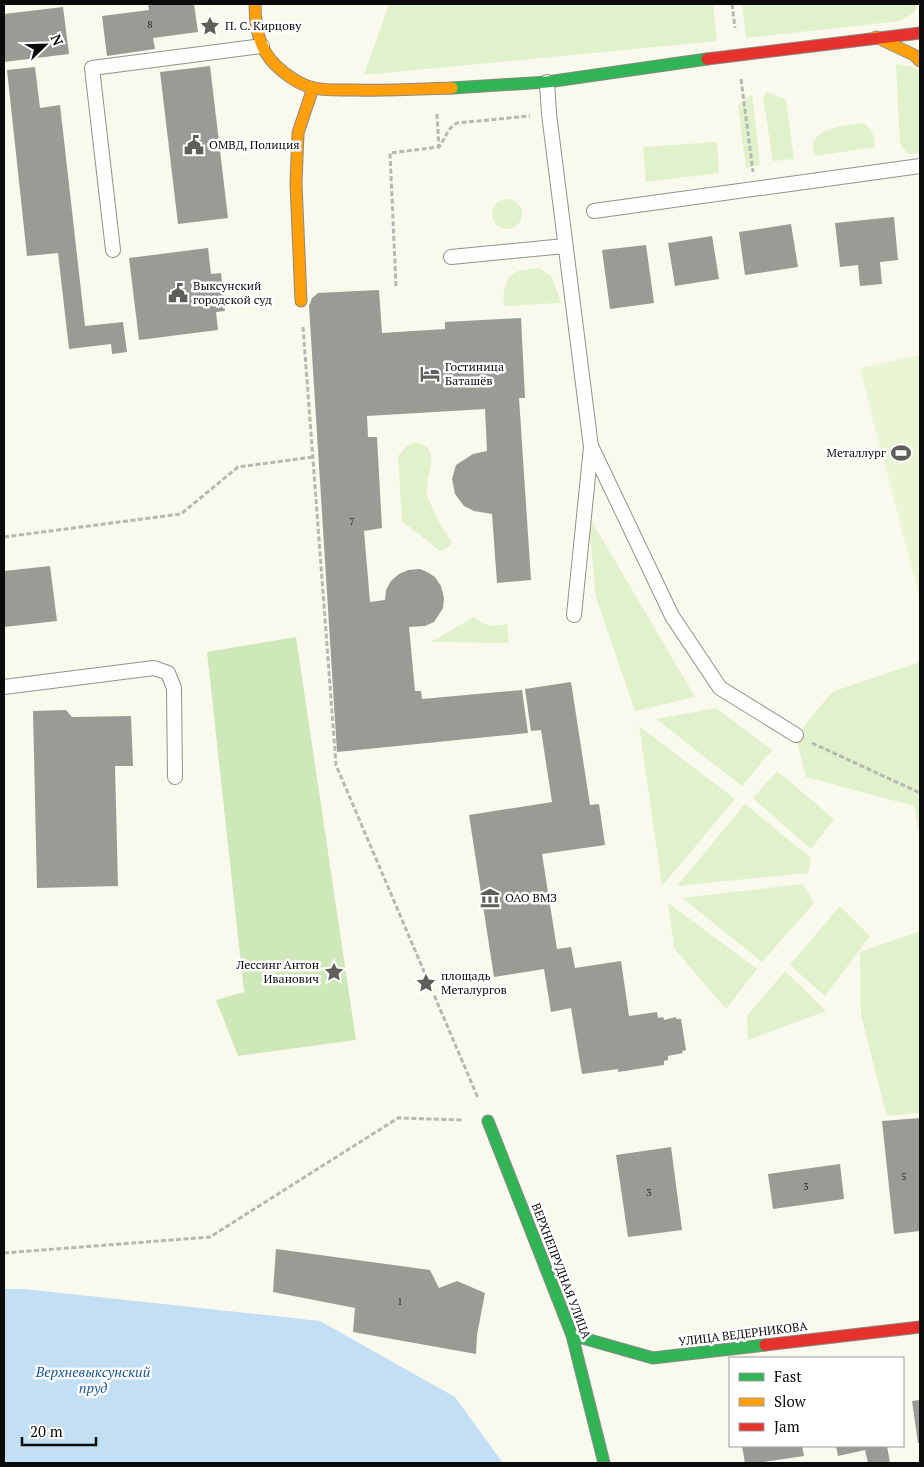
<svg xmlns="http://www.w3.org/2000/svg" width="924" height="1467" viewBox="0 0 924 1467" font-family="'PT Serif',serif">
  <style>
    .green { fill: #e0f1cc }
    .forest { fill: #cfe8ba }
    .pitch { fill: #eaf5d6 }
    .water { fill: #c3dff5 }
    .building { fill: #9c9a94 }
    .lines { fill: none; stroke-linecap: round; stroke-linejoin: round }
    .lane-casing { stroke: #93928d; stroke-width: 16 }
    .fast-casing { stroke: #898983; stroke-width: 13 }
    .slow-casing { stroke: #898983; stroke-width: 13 }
    .jam-casing { stroke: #898983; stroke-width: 13 }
    .path { stroke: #b7b7b5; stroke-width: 3; stroke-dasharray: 5 2.5; stroke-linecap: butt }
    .lane { stroke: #fefefc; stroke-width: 14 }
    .fast { stroke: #30b455; stroke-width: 11 }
    .slow { stroke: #ff9f0a; stroke-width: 11 }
    .jam { stroke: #e5322d; stroke-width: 11 }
    .labels { text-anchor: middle; stroke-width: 5; stroke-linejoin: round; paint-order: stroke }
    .number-label { font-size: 10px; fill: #2f2f2d }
    .poi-label { font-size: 12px; fill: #0b0b0b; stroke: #fff; text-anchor: start }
    .street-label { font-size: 12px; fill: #0b0b0b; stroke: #fff }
    .water-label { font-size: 14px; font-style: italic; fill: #11549f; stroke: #fff }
  </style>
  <rect width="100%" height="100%" fill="#faf9ed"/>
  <g class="green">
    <path d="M389 4H713L717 41 364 75Z"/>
    <path d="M742 4H918C916 13 908 17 900 21L746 38Z"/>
    <path d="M896 64 913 67 920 71V153L908 154 900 144Z"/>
    <path d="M767 92 786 100 794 159 773 161 763 97Z"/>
    <path d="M752 94 760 165 746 168 738 105Z"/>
    <path d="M863 123C872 130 875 135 875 147L816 156C815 153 812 148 813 145 815 127 849 125 863 123Z"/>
    <path d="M717 142 719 173 646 182 643 147Z"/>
    <circle cx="507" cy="214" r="15"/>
    <path d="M539 268 552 277 561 303 504 306C502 291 505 274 522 270 527 269 534 269 539 268Z"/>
    <path d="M415 442C445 448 424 476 427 494 427 498 430 502 431 505 437 518 443 531 452 542L446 549 440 551 402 521 398 456 407 446Z"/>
    <path d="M588 515 695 697 635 711 596 597Z"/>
    <path d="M474 617C486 627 492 627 507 624L509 643 431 642Z"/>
    <path d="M920 662V838L914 806 806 777 796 736 832 692Z"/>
    <path d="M716 708 772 750 742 786 656 719Z"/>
    <path d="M639 726 735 799 662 886Z"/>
    <path d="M777 771 834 819 811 849 753 798Z"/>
    <path d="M745 804 811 858 808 873 677 886Z"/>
    <path d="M803 884 814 903 762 962 682 898Z"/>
    <path d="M668 903 757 969 726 1009 674 948Z"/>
    <path d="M840 906 870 936 825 996 790 965Z"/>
    <path d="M920 931V1113L887 1116 861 1015 860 952Z"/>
    <path d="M785 971 826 1011 748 1040 747 1016Z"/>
  </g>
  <path class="forest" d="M296 637 356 1040 238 1056 216 1000 244 992 207 652Z"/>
  <path class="pitch" d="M920 355V600L860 368Z"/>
  <path class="water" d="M4 1289H24L320 1321 455 1397 503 1463H4Z"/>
  <g class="building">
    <path d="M148 4H194L198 32 153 38 155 49 107 56 102 16 149 10Z"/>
    <path d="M63 7 69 54 4 62V14Z"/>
    <path d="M210 66 228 218 178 224 160 72Z"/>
    <path d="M35 67 40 108 60 105 85 326 123 322 127 352 112 354 111 344 69 349 58 253 27 256 7 70Z"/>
    <path d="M894 217 898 260 880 262 882 284 860 286 858 265 840 267 835 223Z"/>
    <path d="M791 224 798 267 745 275 739 232Z"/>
    <path d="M712 236 719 279 675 286 668 243Z"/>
    <path d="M646 245 654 303 610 309 602 250Z"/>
    <path d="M208 248 211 274 221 273 225 311 216 312 218 330 139 340 129 258Z"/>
    <path d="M379 290 382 333 445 329V322L521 318 525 398H519L531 580 497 583 492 514 474 511 464 506 455 494 452 479 456 465 473 454 487 451 485 409 367 416 368 437H377L382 528 364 531 370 602 385 600 386 590 391 581 399 574 408 570 420 569 427 572 435 577 441 586 444 598 443 608 434 622 425 626 409 627 415 691H421L422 699 522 690 528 733 337 752 309 306 312 298 318 293Z"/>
    <path d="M50 566 57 621 4 627V571Z"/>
    <path d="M571 682 590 805 599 804 605 845 542 854 557 949 571 947 575 968 621 961 629 1016 657 1012 658 1018 663 1017 664 1020 676 1017V1019H681L686 1050 682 1051 683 1053 668 1056V1060L664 1061V1065L618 1072V1069L582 1074 571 1008 551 1012 544 969 494 977 469 815 552 802 541 730 531 731 525 689Z"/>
    <path d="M66 710 72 717 131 716 133 766H115L118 886 37 888 33 711Z"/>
    <path d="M920 1118V1231L894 1234 882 1121Z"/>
    <path d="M671 1147 682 1230 628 1237 616 1155Z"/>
    <path d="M840 1164 844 1199 773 1209 768 1174Z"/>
    <path d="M276 1249 430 1270 439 1288 457 1281 485 1293 477 1335 476 1354 353 1332 355 1308 273 1292Z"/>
    <path d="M920 1400V1443H918L912 1401Z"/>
    <path d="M742 1446H802L804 1456 756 1463H745Z"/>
    <path d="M836 1446H887L890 1463H868L865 1450 838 1456Z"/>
  </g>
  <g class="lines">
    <defs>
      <g id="lane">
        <path d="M547 82 549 114 591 447 574 615"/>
        <path d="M594 211 920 166"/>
        <path d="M113 250 92 68 262 46"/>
        <path d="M451 257 565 246"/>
        <path d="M592 448 672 616 720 688 796 735"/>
        <path d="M4 687 154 668 168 673 174 688 175 777"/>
      </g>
      <g id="fast">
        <path d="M452 88 547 82 707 59"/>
        <path d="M488 1121 572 1335 604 1463"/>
        <path d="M572 1335 653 1358 765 1345"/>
      </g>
      <g id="slow">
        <path d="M255 4C255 16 257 34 262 45 269 64 295 84 314 88 327 91 342 90 356 90 388 91 420 89 452 88"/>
        <path d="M876 37 914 55 920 61"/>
        <path d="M301 301 296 183 298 133 313 88"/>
      </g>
      <g id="jam">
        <path d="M707 59 920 33"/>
        <path d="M765 1345 920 1327"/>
      </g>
    </defs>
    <use href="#lane" class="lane-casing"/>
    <use href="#fast" class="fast-casing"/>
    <use href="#slow" class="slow-casing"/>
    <use href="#jam" class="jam-casing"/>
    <g class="path">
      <path d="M732 4 735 28"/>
      <path d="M741 79 753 172"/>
      <path d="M437 114 439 147"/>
      <path d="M396 286 390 153 439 147C447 136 446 130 457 123L530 116"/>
      <path d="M303 327 336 765 478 1098"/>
      <path d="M4 537 181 514 238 467 313 457"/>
      <path d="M812 743 920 793"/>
      <path d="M4 1253 210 1237 398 1118 462 1120"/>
    </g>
    <use href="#lane" class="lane"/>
    <use href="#fast" class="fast"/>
    <use href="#slow" class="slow"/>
    <use href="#jam" class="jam"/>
  </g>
  <defs>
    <symbol id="sight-bare" viewBox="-9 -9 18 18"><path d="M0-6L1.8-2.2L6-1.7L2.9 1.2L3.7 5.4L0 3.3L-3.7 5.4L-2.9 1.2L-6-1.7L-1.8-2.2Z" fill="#5f5e5a" stroke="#fff" stroke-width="2.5" paint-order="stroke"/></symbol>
    <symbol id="civic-bare" viewBox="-9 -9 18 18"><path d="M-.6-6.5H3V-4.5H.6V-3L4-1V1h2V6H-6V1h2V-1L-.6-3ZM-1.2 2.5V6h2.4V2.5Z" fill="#5f5e5a" stroke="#fff" stroke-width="2.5" paint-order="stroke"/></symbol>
    <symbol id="hotel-bare" viewBox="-9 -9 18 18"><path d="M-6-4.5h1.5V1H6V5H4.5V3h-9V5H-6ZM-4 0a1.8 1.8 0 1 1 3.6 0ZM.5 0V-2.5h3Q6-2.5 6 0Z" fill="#5f5e5a" stroke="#fff" stroke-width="2.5" paint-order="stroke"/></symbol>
    <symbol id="stadium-bare" viewBox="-9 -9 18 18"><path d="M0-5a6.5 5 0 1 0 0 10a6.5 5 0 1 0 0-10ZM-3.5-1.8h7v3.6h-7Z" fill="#5f5e5a" stroke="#fff" stroke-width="2.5" paint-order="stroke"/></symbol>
    <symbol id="museum-bare" viewBox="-9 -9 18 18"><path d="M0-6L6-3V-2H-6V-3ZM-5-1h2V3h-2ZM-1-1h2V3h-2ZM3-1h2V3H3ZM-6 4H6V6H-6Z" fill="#5f5e5a" stroke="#fff" stroke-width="2.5" paint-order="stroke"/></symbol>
  </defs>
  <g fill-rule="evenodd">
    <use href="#sight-bare" x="196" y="12" width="28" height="28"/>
    <use href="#civic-bare" x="180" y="131" width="28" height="28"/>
    <use href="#civic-bare" x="164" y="279" width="28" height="28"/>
    <use href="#hotel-bare" x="416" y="360" width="28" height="28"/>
    <use href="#stadium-bare" x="887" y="439" width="28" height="28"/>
    <use href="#museum-bare" x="476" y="884" width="28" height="28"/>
    <use href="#sight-bare" x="320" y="958" width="28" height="28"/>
    <use href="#sight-bare" x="412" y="969" width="28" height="28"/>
  </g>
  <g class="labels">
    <g class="number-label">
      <text x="150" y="28">8</text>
      <text x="352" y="525">7</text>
      <text x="904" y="1180">5</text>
      <text x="806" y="1190">3</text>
      <text x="649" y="1196">3</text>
      <text x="400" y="1305">1</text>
    </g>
    <g class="poi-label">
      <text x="225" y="30">П. С. Кирцову</text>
      <text x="209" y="149">ОМВД, Полиция</text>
      <text x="193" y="290">Выксунский<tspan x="193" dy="14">городской суд</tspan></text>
      <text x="445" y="371">Гостиница<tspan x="445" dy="14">Баташёв</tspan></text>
      <text x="886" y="457" text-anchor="end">Металлург</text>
      <text x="505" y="902">ОАО ВМЗ</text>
      <text x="319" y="969" text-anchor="end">Лессинг Антон<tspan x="319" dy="14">Иванович</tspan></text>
      <text x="441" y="980">площадь<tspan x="441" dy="14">Металургов</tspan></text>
    </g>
    <g class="street-label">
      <text transform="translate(561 1271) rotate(69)" y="4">ВЕРХНЕПРУДНАЯ УЛИЦА</text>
      <text transform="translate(743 1334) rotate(-7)" y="4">УЛИЦА ВЕДЕРНИКОВА</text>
    </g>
    <g class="water-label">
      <text x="93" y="1377">Верхневыксунский<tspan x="93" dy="16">пруд</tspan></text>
    </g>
  </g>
  <rect width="924" height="1467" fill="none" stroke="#0b0b0b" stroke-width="10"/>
  <rect x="729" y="1357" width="175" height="90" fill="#ffffff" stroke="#9d9d9d"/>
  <rect x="739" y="1373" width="25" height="8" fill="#30b455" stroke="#9d9d9d"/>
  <text x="774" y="1382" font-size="15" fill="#0b0b0b">Fast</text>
  <rect x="739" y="1398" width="25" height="8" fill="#ff9f0a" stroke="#9d9d9d"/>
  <text x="774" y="1407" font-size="15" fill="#0b0b0b">Slow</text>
  <rect x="739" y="1423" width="25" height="8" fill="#e5322d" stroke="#9d9d9d"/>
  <text x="774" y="1432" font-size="15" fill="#0b0b0b">Jam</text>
  <g transform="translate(45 45) rotate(67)" stroke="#ffffff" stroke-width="4" paint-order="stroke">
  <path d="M0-4L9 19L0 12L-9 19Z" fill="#0b0b0b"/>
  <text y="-8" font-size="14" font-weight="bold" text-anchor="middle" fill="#0b0b0b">N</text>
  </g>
  <path d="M22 1437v8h74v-8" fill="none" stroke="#0b0b0b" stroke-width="2.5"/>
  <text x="30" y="1437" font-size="15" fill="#0b0b0b" stroke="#ffffff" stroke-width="4" paint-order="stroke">20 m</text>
</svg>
